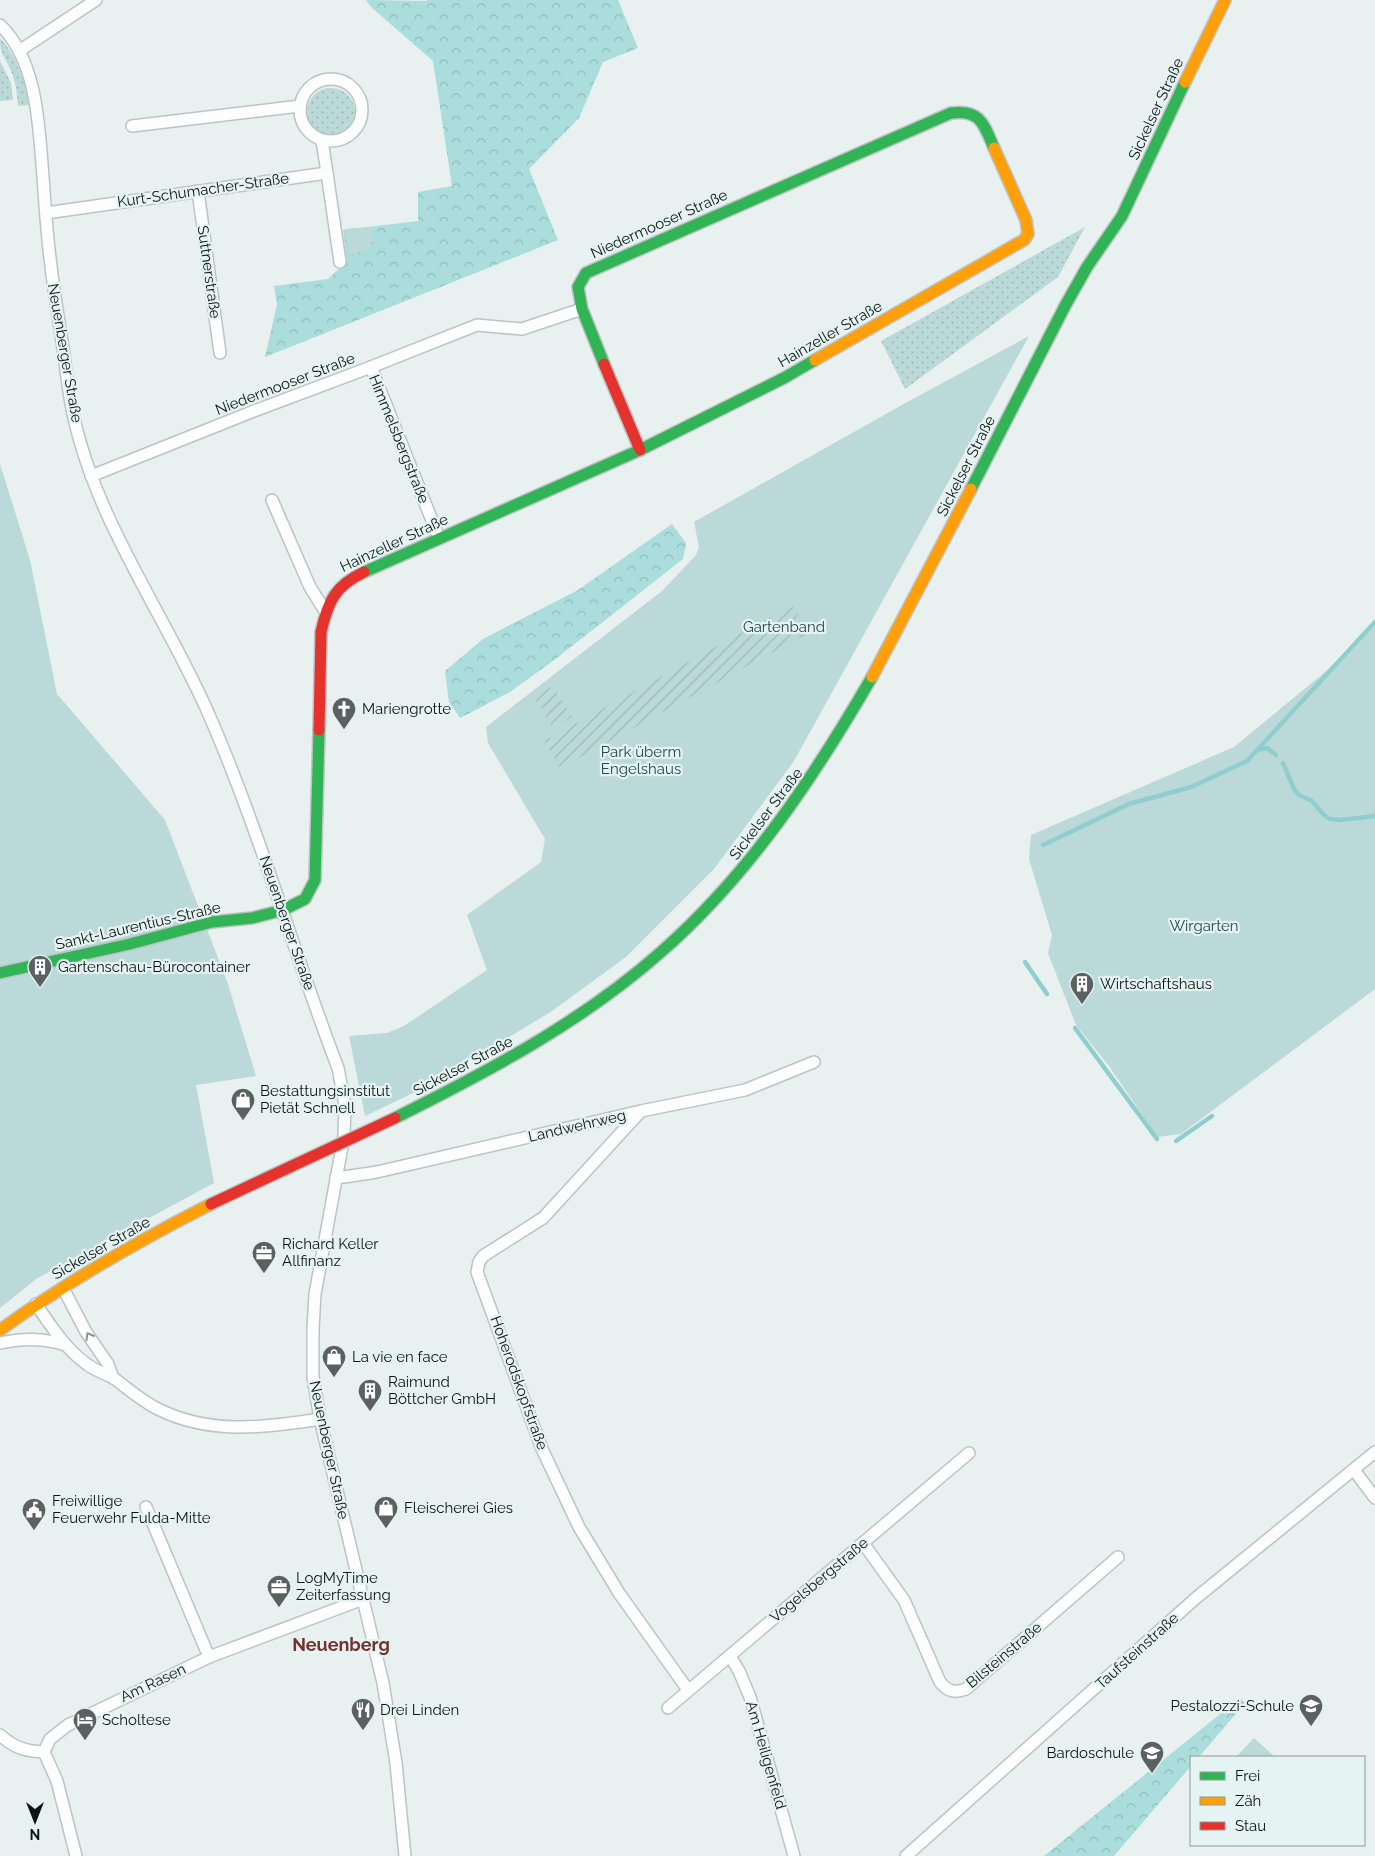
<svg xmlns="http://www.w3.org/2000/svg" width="1375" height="1856" viewBox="0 0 1375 1856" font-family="Raleway,sans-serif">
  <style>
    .grass { fill: url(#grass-dots) }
    .forest { fill: url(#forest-crowns) }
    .park { fill: #bbd9d9 }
    .garden { fill: url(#garden-furrows) }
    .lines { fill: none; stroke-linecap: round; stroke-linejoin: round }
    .stream { stroke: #90cece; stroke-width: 4.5 }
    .street-casing { stroke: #bdc3c3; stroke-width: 14 }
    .fast-casing { stroke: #bdc3c3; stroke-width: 14 }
    .slow-casing { stroke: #bdc3c3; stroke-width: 14 }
    .jam-casing { stroke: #bdc3c3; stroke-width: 14 }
    .street { stroke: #fcfdfd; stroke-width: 11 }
    .fast { stroke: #30b455; stroke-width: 11 }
    .slow { stroke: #ff9f0a; stroke-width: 11 }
    .jam { stroke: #e5322d; stroke-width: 11 }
    .jam-bridge-casing { stroke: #bdc3c3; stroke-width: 14; stroke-linecap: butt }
    .jam-bridge { stroke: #e5322d; stroke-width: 11 }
    .oneway { stroke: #919494 }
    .labels { text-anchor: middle; stroke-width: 4.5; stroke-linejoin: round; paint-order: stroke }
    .street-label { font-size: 15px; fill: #0f1414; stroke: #e5f3f3 }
    .park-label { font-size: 15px; fill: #224a49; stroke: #e5f3f3 }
    .poi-label { font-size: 15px; fill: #0f1414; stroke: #e5f3f3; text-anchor: start }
    .quarter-label { font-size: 18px; font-weight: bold; fill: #773030; stroke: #e5f3f3 }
  </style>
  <defs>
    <pattern id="grass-dots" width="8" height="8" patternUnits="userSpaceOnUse" patternTransform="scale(1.25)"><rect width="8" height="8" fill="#bbd9d9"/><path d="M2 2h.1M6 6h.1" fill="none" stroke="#a0b9b9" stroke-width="1.8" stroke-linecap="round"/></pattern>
    <pattern id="forest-crowns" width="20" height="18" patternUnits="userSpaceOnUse" patternTransform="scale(1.25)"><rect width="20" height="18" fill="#aadddc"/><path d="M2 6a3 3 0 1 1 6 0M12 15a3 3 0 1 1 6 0" fill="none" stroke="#91bdbc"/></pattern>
    <pattern id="garden-furrows" width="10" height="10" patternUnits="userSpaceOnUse" patternTransform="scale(1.25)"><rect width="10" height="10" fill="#bbd9d9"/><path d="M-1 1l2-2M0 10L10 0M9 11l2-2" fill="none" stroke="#a0b9b9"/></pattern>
  </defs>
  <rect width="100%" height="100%" fill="#e8f0f0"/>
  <g class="grass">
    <path d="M0 38C17 56 25 80 29 105L18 106C17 94 16 82 11 71 5 56 0 55 0 38Z"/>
    <path d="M0 61 11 83 13 100 0 101Z"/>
    <circle cx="331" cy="112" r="24"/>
    <path d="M1085 227 1058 277 905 389 881 341Z"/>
  </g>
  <g class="forest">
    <path d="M366 0 426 1 428 0H618L638 48 603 62 579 118 529 169 558 240 265 357 277 305 274 286 328 279 347 261 343 230 418 221V192L452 186 433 61 371 7Z"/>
    <path d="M672 524 686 543 683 559 553 661 510 692 460 718 449 702 445 671 483 639 578 590Z"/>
    <path d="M1240 1698 1245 1703 1199 1757H1191V1766L1114 1856H1044Z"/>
  </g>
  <g class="park">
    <path d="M372 227 373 239 370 249 348 256 345 229Z"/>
    <path d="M1029 336 794 761 714 869 626 957 552 1011 430 1085 365 1116 349 1036 387 1033 404 1026 487 970 467 915 541 862 545 839 488 743 486 727 662 591 696 555 699 547 694 522 900 406Z"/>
    <path d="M0 464 30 560 57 694 165 820 228 984 256 1076 196 1085 214 1183 36 1279 0 1308Z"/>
    <path d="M1375 625V989L1181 1134 1157 1137 1109 1066 1076 1025 1048 953 1052 935 1029 859 1031 835 1234 747 1353 649Z"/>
    <path d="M1254 1738 1275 1757H1236Z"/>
  </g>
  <g class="garden">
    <path d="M792 605 808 633 560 768 544 741Z"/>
    <path d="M553 686 572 717 553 728 534 697Z"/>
  </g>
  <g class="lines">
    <g class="stream">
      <path d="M1257 750 1267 748 1276 755"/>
      <path d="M1283 763 1294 789 1299 795 1312 801 1324 815 1330 819 1340 820 1375 816"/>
      <path d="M1043 845 1129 804 1191 787 1247 761 1375 622"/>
      <path d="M1025 962 1047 994"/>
      <path d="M1075 1028 1157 1139"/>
      <path d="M1176 1141 1212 1116"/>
    </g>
    <defs>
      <g id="street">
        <path d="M0 25C38 61 39 129 43 177 45 207 47 236 51 266 54 293 59 321 63 348 66 369 68 389 72 409 94 518 161 608 206 708 258 825 292 949 338 1068L345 1105 344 1136 315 1294 313 1329V1377L320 1419 383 1683 396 1763 405 1856"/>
        <path d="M19 51 96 0"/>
        <circle cx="331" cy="110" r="31"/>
        <path d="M132 126 300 106"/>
        <path d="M327 173 340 262"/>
        <path d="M198 191 220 353"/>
        <path d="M46 213 327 173 322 140"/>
        <path d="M371 367 439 538"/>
        <path d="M91 476 254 411 371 367 477 325 522 329 582 309"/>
        <path d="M272 500 310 587 325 611"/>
        <path d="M641 1111 543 1218 483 1256 479 1262 477 1272 542 1449 579 1527 619 1593 688 1690"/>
        <path d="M336 1177H344L377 1172 641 1111 745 1090 814 1062"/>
        <path d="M63 1288 86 1332 108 1364 113 1378"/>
        <path d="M36 1304C51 1326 66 1350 88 1365 96 1371 107 1374 115 1379 128 1389 141 1400 156 1408 208 1435 264 1428 320 1419"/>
        <path d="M0 1343C24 1338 43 1338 66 1345"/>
        <path d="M1354 1470 1375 1498"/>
        <path d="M146 1507 209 1657"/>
        <path d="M863 1543 904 1600 940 1682C948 1692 955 1693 966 1689L1118 1557"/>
        <path d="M730 1656 739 1671 750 1697 794 1856"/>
        <path d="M668 1708 969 1453"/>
        <path d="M0 1735C15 1748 24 1751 44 1752"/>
        <path d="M76 1856 57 1781 44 1752 50 1739 68 1725 209 1657 363 1599"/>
        <path d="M906 1856 1196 1598 1375 1452"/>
      </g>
      <g id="fast">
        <path d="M604 364 582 309 578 287 586 273 951 113C981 109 984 125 994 148"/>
        <path d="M971 489 1065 306 1087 267 1122 216 1185 82"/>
        <path d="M364 572 640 450 784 378 815 360"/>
        <path d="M0 973 130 944 212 922 252 918 283 910 305 899 315 880 319 730"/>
        <path d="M395 1118C489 1071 582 1022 661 952 749 875 814 777 872 677"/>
      </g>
      <g id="slow">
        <path d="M1185 82 1225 0"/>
        <path d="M815 360 1024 240 1028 234 1026 220 994 148"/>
        <path d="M872 677 971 489"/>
        <path d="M0 1330C67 1282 138 1241 211 1204"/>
      </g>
      <g id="jam">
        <path d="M604 364 640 450"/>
        <path d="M319 730 321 632C328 601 335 586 364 572"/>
        <path d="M211 1204 292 1166"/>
      </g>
    </defs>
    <use href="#street" class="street-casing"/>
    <use href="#fast" class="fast-casing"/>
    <use href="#slow" class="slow-casing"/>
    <use href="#jam" class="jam-casing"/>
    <use href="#street" class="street"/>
    <use href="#fast" class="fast"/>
    <use href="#slow" class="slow"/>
    <use href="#jam" class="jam"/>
    <defs>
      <path id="jam-bridge" d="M292 1166 395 1118"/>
    </defs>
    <use href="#jam-bridge" class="jam-bridge-casing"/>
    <use href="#jam-bridge" class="jam-bridge"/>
  </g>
  <defs><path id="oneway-chevron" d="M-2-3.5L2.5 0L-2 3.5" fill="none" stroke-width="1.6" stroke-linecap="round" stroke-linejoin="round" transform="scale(1.25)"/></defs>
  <use class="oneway" href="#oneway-chevron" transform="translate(89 1336) rotate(-120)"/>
  <defs>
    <symbol id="church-pin" viewBox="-11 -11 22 30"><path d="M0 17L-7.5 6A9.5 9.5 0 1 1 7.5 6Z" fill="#5b6161" stroke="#e5f3f3"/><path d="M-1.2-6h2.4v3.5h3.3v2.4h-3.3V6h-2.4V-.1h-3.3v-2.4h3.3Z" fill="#fff"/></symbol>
    <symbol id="building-pin" viewBox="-11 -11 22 30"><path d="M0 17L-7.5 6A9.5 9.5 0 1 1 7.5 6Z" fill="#5b6161" stroke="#e5f3f3"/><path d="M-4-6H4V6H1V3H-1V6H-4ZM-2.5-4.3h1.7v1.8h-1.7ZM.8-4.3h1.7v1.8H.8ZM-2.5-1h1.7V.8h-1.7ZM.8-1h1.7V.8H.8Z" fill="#fff"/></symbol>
    <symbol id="shop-pin" viewBox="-11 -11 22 30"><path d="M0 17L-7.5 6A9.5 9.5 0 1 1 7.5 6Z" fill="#5b6161" stroke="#e5f3f3"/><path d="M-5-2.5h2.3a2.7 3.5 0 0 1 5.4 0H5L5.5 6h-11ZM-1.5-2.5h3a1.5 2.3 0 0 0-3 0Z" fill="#fff"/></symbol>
    <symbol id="office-pin" viewBox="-11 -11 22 30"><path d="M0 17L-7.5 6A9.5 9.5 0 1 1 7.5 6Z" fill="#5b6161" stroke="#e5f3f3"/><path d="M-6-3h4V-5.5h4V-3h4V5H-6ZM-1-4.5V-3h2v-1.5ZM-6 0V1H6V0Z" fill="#fff"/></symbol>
    <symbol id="civic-pin" viewBox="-11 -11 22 30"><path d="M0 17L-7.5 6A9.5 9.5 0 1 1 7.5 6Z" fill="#5b6161" stroke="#e5f3f3"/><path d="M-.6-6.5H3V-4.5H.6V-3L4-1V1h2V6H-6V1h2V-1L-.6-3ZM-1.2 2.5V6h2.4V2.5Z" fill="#fff"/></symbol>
    <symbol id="school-pin" viewBox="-11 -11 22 30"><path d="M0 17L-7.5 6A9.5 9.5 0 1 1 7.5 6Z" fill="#5b6161" stroke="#e5f3f3"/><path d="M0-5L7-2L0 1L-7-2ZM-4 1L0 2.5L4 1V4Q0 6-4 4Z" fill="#fff"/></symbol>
    <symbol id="restaurant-pin" viewBox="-11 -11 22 30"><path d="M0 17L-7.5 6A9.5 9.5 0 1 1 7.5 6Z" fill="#5b6161" stroke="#e5f3f3"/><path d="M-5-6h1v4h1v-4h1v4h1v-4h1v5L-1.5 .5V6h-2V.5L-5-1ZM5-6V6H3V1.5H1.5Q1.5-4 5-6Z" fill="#fff"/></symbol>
    <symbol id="hotel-pin" viewBox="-11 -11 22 30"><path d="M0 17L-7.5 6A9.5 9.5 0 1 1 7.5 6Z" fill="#5b6161" stroke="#e5f3f3"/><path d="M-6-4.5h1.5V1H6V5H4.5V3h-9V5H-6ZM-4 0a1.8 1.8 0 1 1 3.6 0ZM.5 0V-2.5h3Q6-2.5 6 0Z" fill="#fff"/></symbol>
  </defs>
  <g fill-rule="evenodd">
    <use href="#church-pin" x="330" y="695" width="28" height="38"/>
    <use href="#building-pin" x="26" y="953" width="28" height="38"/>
    <use href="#building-pin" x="1068" y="970" width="28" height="38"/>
    <use href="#shop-pin" x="229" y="1086" width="28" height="38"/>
    <use href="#office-pin" x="250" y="1239" width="28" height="38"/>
    <use href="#shop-pin" x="320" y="1343" width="28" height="38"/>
    <use href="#building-pin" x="356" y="1377" width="28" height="38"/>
    <use href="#shop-pin" x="372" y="1494" width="28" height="38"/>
    <use href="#civic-pin" x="20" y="1496" width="28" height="38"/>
    <use href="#office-pin" x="265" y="1573" width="28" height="38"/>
    <use href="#school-pin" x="1297" y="1692" width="28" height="38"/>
    <use href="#restaurant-pin" x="349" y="1696" width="28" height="38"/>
    <use href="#hotel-pin" x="71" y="1706" width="28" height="38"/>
    <use href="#school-pin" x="1138" y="1739" width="28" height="38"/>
  </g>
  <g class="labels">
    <g class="street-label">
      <text transform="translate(1156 109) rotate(-65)" y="5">Sickelser Straße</text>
      <text transform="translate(203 190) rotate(-8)" y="5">Kurt-Schumacher-Straße</text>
      <text transform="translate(659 224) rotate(-24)" y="5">Niedermooser Straße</text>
      <text transform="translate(209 272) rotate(82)" y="5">Suttnerstraße</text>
      <text transform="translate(830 334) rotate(-30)" y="5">Hainzeller Straße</text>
      <text transform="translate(65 353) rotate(80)" y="5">Neuenberger Straße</text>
      <text transform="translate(285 384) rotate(-21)" y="5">Niedermooser Straße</text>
      <text transform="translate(399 439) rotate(68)" y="5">Himmelsbergstraße</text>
      <text transform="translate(966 466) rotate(-63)" y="5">Sickelser Straße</text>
      <text transform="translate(394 543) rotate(-25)" y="5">Hainzeller Straße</text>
      <text transform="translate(766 814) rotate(-53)" y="5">Sickelser Straße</text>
      <text transform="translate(287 923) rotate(71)" y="5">Neuenberger Straße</text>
      <text transform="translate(138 926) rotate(-13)" y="5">Sankt-Laurentius-Straße</text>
      <text transform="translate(463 1066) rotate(-28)" y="5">Sickelser Straße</text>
      <text transform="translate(577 1126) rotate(-13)" y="5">Landwehrweg</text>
      <text transform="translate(101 1248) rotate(-30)" y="5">Sickelser Straße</text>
      <text transform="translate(519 1383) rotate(70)" y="5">Hoherodskopfstraße</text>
      <text transform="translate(329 1450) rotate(78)" y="5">Neuenberger Straße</text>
      <text transform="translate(819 1580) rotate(-40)" y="5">Vogelsbergstraße</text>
      <text transform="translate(1137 1651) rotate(-42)" y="5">Taufsteinstraße</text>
      <text transform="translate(1004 1655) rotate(-40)" y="5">Bilsteinstraße</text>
      <text transform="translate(153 1683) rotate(-25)" y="5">Am Rasen</text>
      <text transform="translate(766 1755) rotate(74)" y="5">Am Heiligenfeld</text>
    </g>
    <g class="park-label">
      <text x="784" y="632">Gartenband</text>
      <text x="641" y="757">Park überm<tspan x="641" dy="17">Engelshaus</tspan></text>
      <text x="1204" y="931">Wirgarten</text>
    </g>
    <g class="poi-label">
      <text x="362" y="714">Mariengrotte</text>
      <text x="58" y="972">Gartenschau-Bürocontainer</text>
      <text x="1100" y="989">Wirtschaftshaus</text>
      <text x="260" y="1096">Bestattungsinstitut<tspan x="260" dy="17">Pietät Schnell</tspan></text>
      <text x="282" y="1249">Richard Keller<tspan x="282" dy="17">Allfinanz</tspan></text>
      <text x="352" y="1362">La vie en face</text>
      <text x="388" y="1387">Raimund<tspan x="388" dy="17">Böttcher GmbH</tspan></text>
      <text x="52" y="1506">Freiwillige<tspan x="52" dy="17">Feuerwehr Fulda-Mitte</tspan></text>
      <text x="404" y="1513">Fleischerei Gies</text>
      <text x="296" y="1583">LogMyTime<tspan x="296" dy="17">Zeiterfassung</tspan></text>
      <text x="1294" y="1711" text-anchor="end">Pestalozzi-Schule</text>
      <text x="380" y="1715">Drei Linden</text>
      <text x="102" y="1725">Scholtese</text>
      <text x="1134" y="1758" text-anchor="end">Bardoschule</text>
    </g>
    <g class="quarter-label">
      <text x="341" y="1651">Neuenberg</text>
    </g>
  </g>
  <rect x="1190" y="1756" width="175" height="90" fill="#e5f3f3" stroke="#8f9a9a"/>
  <rect x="1200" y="1772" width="25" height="8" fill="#30b455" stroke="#8f9a9a"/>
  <text x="1235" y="1781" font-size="15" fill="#0f1414">Frei</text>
  <rect x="1200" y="1797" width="25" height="8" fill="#ff9f0a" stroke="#8f9a9a"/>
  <text x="1235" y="1806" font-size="15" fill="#0f1414">Zäh</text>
  <rect x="1200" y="1822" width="25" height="8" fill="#e5322d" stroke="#8f9a9a"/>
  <text x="1235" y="1831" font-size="15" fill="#0f1414">Stau</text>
  <g transform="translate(35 1821) rotate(180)" stroke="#e5f3f3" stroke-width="4" paint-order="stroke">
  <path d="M0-4L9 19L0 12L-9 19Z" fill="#0f1414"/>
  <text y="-8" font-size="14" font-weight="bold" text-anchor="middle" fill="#0f1414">N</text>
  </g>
</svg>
